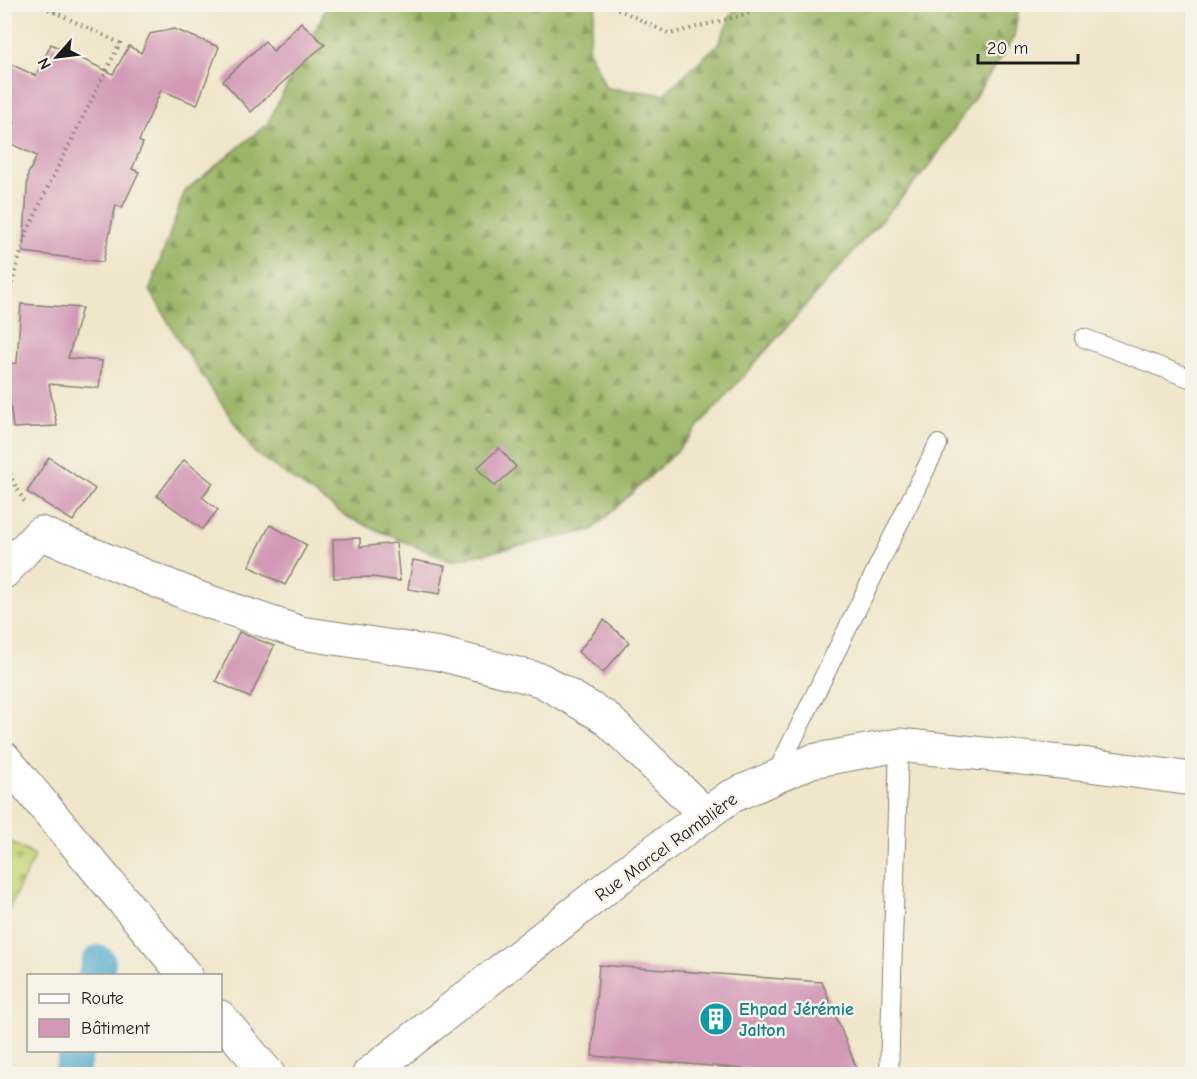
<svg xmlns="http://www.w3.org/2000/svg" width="1197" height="1079" viewBox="0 0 1197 1079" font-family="'Comic Neue',sans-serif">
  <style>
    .forest { fill: url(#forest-firs); stroke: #5c6942; stroke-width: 1.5 }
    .cemetery { fill: url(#cemetery-stones); stroke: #70784a; stroke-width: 1.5 }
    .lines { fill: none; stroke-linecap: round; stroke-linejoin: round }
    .canal { stroke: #4fa7cc; stroke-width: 34 }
    .building { fill: #d298b5 }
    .service-casing { stroke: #868174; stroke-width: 20 }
    .minor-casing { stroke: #868174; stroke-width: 35 }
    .path { stroke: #868174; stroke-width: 4; stroke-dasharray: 1.5 4.5; stroke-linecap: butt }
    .service { stroke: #fff; stroke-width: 18 }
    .minor { stroke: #fff; stroke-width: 33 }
    .labels { text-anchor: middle; stroke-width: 5; stroke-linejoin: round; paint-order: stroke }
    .street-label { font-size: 18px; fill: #1c1c1c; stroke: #f7f3e8 }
    .culture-label { font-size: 18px; font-weight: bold; fill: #0d838f; stroke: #f7f3e8; text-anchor: start }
  </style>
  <defs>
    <pattern id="forest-firs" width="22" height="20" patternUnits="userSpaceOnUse" patternTransform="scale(1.5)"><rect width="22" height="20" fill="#9bb668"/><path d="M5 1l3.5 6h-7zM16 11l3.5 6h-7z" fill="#7e9355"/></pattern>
    <pattern id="cemetery-stones" width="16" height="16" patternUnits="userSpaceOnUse" patternTransform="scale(1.5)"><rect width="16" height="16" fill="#c4d577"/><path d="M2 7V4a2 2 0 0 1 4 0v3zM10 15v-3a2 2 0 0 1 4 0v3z" fill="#a8b666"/></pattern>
  </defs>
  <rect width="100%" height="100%" fill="#f7f3e8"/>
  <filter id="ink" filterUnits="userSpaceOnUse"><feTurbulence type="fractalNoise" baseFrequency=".0167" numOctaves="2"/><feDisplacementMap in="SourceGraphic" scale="12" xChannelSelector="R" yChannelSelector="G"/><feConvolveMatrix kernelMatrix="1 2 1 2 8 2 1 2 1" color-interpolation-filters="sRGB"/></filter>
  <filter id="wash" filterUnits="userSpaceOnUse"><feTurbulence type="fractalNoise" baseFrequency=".008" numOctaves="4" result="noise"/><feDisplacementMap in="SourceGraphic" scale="24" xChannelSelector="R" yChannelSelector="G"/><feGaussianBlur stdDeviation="1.35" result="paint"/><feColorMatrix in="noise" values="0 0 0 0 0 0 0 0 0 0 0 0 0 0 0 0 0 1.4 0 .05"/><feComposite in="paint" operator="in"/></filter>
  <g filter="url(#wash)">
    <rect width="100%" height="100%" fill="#f0e6cb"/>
    <path class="forest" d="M326 5H596L588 48 606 88 664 94 718 44 736 5H1019L1014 37 931 164 677 451 592 530 450 561 349 518 255 453 181 344 150 290 185 191 267 124 323 15Z"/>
    <path class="cemetery" d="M5 839 35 856 5 916Z"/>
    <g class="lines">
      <g class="canal">
        <path d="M95 976 99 962"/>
        <path d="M71 1074 77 1050"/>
      </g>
    </g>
    <g id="blocks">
      <g class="building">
        <path d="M301 22 325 45 311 56 251 112 223 81 265 41 273 51Z"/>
        <path d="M174 29 219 47 197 105 161 90 139 141 143 143 132 169 139 172 122 208 116 205 103 262 23 252 28 174 37 156 7 142 15 123 4 117V61L36 76 51 44 113 74 129 46 141 53 150 34Z"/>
        <path d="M21 304 82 308 68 358 102 361 99 388 49 384 57 426 13 428 6 364 17 363Z"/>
        <path d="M499 448 516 467 495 486 477 468Z"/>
        <path d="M49 457 95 489 73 521 27 492Z"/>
        <path d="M184 460 213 483 202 497 218 510 202 529 157 496Z"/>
        <path d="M270 525 307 545 285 585 249 566Z"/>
        <path d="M360 538V547L396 543 400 581 372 577 334 578 333 539Z"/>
        <path d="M413 560 445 566 440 594 408 589Z"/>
        <path d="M604 620 629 642 603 673 578 652Z"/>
        <path d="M239 632 274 646 250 698 216 681Z"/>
        <path d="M599 965 822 982 859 1074H795V1073L592 1056Z"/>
      </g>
    </g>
  </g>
  <g filter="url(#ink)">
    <use href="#blocks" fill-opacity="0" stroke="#868174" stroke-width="1.5"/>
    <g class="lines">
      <defs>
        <g id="service">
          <path d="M1084 338 1192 379"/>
          <path d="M775 776 938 444"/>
          <path d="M889 1074 899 745"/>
        </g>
        <g id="minor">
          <path d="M4 572 40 533 201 599 301 633 440 654 541 680 605 717 706 815"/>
          <path d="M4 758 186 976"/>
          <path d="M220 1017 268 1074"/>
          <path d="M369 1074 634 866 730 797 812 761 899 745 1089 765 1192 779"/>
        </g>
      </defs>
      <use href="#service" class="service-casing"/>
      <use href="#minor" class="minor-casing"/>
      <g class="path">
        <path d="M607 4 670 34 751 13 761 4"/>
        <path d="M54 13 63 4"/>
        <path d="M4 331 12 283 26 235 47 189 120 43 37 4"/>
        <path d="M4 438 11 477 25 503"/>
      </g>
      <use href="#service" class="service"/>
      <use href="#minor" class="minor"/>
    </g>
  </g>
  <defs>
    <symbol id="building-disc" viewBox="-11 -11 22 22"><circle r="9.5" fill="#0f9aa8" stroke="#f7f3e8"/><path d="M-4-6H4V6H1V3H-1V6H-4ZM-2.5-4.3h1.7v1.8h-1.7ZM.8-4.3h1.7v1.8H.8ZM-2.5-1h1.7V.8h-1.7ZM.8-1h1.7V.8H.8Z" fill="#fff"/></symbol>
  </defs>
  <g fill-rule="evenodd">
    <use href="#building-disc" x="697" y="1000" width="38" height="38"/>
  </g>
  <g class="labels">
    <g class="street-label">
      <text transform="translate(666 847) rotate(-36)" y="6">Rue Marcel Ramblière</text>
    </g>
    <g class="culture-label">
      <text x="739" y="1015">Ehpad Jérémie<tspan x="739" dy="21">Jalton</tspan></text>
    </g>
  </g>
  <rect width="1197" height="1079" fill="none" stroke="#f7f3e8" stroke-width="24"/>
  <rect x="27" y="974" width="195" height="78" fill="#f7f3e8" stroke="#9f9d96" stroke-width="1.5"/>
  <rect x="39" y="994" width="30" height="9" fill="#ffffff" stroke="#9f9d96" stroke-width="1.5"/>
  <text x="81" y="1004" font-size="18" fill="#1c1c1c">Route</text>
  <rect x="39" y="1019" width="30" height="18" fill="#d298b5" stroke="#9f9d96" stroke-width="1.5"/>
  <text x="81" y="1034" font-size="18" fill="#1c1c1c">Bâtiment</text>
  <g transform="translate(57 57) rotate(242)" stroke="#f7f3e8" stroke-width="4.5" paint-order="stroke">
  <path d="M0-4.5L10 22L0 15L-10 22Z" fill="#1c1c1c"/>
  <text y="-9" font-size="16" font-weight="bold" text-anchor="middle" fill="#1c1c1c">N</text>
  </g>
  <path d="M978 54v9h100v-9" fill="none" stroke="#1c1c1c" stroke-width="3"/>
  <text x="987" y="54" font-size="18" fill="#1c1c1c" stroke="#f7f3e8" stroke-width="4.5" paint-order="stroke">20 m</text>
</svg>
